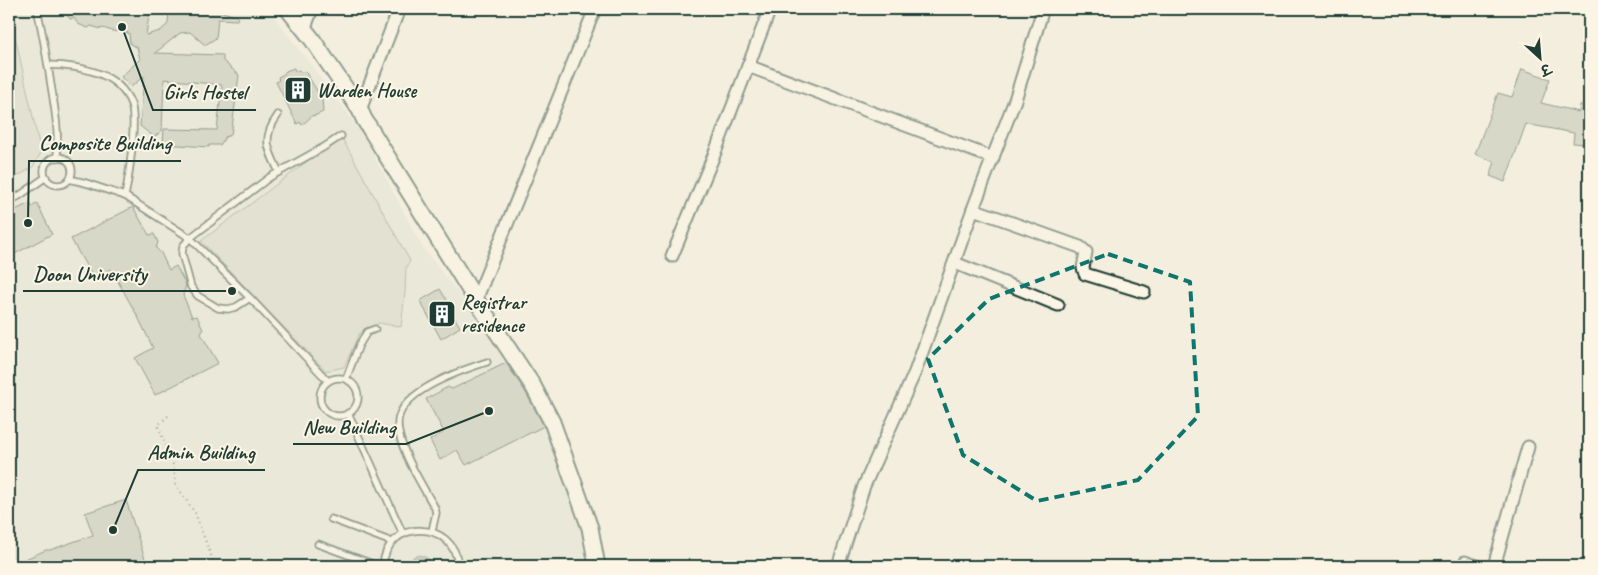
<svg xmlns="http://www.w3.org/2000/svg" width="1598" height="575" viewBox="0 0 1598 575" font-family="Caveat,'Playpen Sans Deva',sans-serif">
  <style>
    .built { fill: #e1dfd0 }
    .green { fill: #d0d1c2; stroke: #78877b }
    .water { fill: #a0a89b; stroke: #6c7d72 }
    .building { fill: #b8bcae; stroke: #1f3d34 }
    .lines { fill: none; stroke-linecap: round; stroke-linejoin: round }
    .lane-casing { stroke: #1f3d34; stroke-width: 9 }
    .street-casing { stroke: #1f3d34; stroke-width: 15 }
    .secondary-casing { stroke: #1f3d34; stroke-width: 19 }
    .path { stroke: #1f3d34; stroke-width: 2; stroke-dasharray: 1 4; stroke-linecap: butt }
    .lane { stroke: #fcf5e5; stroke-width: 5.5 }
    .street { stroke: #fcf5e5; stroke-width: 11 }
    .secondary { stroke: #fcf5e5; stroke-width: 15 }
    .marked { fill: none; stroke: #0f766e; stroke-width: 4; stroke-dasharray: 10 6; stroke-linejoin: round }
    .labels { text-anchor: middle; stroke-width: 4; stroke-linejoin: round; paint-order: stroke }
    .poi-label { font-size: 20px; font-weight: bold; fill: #1f3d34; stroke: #fcf5e5; text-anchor: start }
    .leader { fill: none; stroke: #1f3d34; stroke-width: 2 }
    .callout-dot { fill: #1f3d34; stroke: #fcf5e5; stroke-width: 2 }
    .callout-label { font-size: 21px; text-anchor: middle; font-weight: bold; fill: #1f3d34; stroke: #fcf5e5; stroke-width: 4; stroke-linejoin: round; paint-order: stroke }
  </style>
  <rect width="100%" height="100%" fill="#f3eede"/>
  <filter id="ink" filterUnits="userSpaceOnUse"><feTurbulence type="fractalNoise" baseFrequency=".02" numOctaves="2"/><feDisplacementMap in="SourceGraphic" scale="10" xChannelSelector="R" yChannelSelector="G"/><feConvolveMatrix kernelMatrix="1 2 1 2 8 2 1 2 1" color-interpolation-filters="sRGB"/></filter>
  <g filter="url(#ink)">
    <path class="built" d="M9 9H268L360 130 422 247 490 334 541 418 584 530 583 549 586 566H9Z"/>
    <g class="green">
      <path d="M9 9 41 153 32 168 9 181Z"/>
      <path d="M341 136 410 261 406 268 405 293 401 327 379 323 359 334 344 367 326 371 201 241Z"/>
    </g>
    <path class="water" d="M421 555 429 559 431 566H409L413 557Z"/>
    <g class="building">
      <path d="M62 9H150L146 35 160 31 168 24 169 9H221L220 11 238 17 237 20 218 19 216 38 205 45 190 32 180 33 155 53 223 55V61L239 75 231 135 225 137 220 145H209V147L163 144 164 129 217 130 222 85 164 79 162 131 154 137 140 126 144 76 131 87 121 77 140 59 137 47 130 44 129 33 112 31 103 28 101 29 91 26 88 28 78 24 74 18 70 19Z"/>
      <path d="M294 68 295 71 299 70 301 73 305 71 322 99 323 112 314 116 313 115 302 125 300 122 297 124 276 82 279 80 278 77 284 74 286 71Z"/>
      <path d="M1522 69 1550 79 1541 103 1579 112 1580 105 1589 106 1587 144 1573 143 1574 133 1526 124 1505 182 1490 176 1495 162 1475 154 1498 93 1512 97Z"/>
      <path d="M30 203 32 207 37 203 52 234 9 257V213Z"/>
      <path d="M133 207 149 235 154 234 158 242 156 248 161 253 169 270 176 266 184 281 186 285 183 295 192 317 197 316 203 330 201 334 218 363 155 395 135 358 153 348 138 317 111 269 93 278 71 239Z"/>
      <path d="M440 289 449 304 439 312 453 315 460 327 441 339 420 301Z"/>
      <path d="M506 363 525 391 544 426 466 465 457 450 440 460 430 440 444 432 426 399 448 387 452 389Z"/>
      <path d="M126 500 146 562 124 566H9L46 550H50L93 535 85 513Z"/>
    </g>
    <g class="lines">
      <defs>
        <g id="lane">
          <path d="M37 9C43 34 47 59 51 85 55 109 59 133 57 158"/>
          <path d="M48 65C79 66 118 71 131 104 137 121 129 177 125 196"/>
          <path d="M278 115C261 139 268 149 279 172"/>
          <circle cx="58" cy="171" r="14"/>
          <path d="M69 179 86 183 125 196 190 238 250 298 328 381"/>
          <path d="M9 201 19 196 46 177"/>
          <path d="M250 298 236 307 228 309 218 308 198 296 191 287 182 254 183 246 190 238 270 177 324 147 341 136"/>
          <circle cx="339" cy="397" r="19"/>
          <path d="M346 379 359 345 367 332 375 329"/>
          <path d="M348 413 403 534"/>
          <path d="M331 519 392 542"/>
          <path d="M432 531 436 513 435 508C423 487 398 447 398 424 397 392 462 370 487 362"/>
          <path d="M318 544 378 566"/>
          <path d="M458 563 467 566"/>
          <path d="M383 566C386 518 455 519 458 566"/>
        </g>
        <g id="street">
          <path d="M304 30 312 9"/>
          <path d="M748 66 993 158"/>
          <path d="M360 110 399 9"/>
          <path d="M973 209 1080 247 1086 252 1083 268 1085 274 1144 292"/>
          <path d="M672 256 714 155 770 9"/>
          <path d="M955 263 1058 305"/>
          <path d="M476 300 595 9"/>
          <path d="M1465 562 1477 566"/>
          <path d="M838 566 864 486 915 372 973 209 1015 100 1043 9"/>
          <path d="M1494 566 1528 447"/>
        </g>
        <path id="secondary" d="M288 9 312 39 360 110 364 119 476 300 533 386 552 422 590 528 597 566"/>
      </defs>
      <use href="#lane" class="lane-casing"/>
      <use href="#street" class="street-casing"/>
      <use href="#secondary" class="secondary-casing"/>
      <path class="path" d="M168 416 158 425 173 465 176 485 195 513 215 566"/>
      <use href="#lane" class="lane"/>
      <use href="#street" class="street"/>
      <use href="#secondary" class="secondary"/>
    </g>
  </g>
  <path d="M0 0H1598V575H0ZM1108 254 1190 282 1198 416 1138 480 1037 501 963 455 928 359 989 299Z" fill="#f3eede" fill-opacity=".55" fill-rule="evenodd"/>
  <path class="marked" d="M1108 254 1190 282 1198 416 1138 480 1037 501 963 455 928 359 989 299Z"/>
  <defs>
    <symbol id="building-square" viewBox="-11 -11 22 22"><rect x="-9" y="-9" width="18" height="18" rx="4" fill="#1f3d34" stroke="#fcf5e5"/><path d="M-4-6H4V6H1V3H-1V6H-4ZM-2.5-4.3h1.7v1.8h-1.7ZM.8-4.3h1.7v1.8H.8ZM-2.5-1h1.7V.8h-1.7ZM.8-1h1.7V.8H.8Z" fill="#fff"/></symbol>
  </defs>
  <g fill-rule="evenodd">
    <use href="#building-square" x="282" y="74" width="32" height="32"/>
    <use href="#building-square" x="426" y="298" width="32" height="32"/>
  </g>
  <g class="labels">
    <g class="poi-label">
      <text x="317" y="97">Warden House</text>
      <text x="461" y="309">Registrar<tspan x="461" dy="23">residence</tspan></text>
    </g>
  </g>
  <path class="leader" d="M122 27L153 110H256M28 223L29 161H181M232 291L157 291H23M489 411L406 444H293M113 530L138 470H265"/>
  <g class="callout-dot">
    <circle cx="122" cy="27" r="5"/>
    <circle cx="28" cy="223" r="5"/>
    <circle cx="232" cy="291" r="5"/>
    <circle cx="489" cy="411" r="5"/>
    <circle cx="113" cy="530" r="5"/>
  </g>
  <g class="callout-label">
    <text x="205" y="99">Girls Hostel</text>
    <text x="105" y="150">Composite Building</text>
    <text x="90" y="281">Doon University</text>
    <text x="349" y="434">New Building</text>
    <text x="201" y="459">Admin Building</text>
  </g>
  <rect width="1598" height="575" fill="none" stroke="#fcf5e5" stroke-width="30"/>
  <rect x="15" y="15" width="1568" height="545" fill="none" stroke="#1f3d34" stroke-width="2" filter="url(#ink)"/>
  <g transform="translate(1540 58) rotate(154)" stroke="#fcf5e5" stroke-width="4" paint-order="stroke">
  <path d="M0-4L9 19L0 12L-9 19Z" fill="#1f3d34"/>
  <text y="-8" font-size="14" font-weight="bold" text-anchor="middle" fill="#1f3d34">उ</text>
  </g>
</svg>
